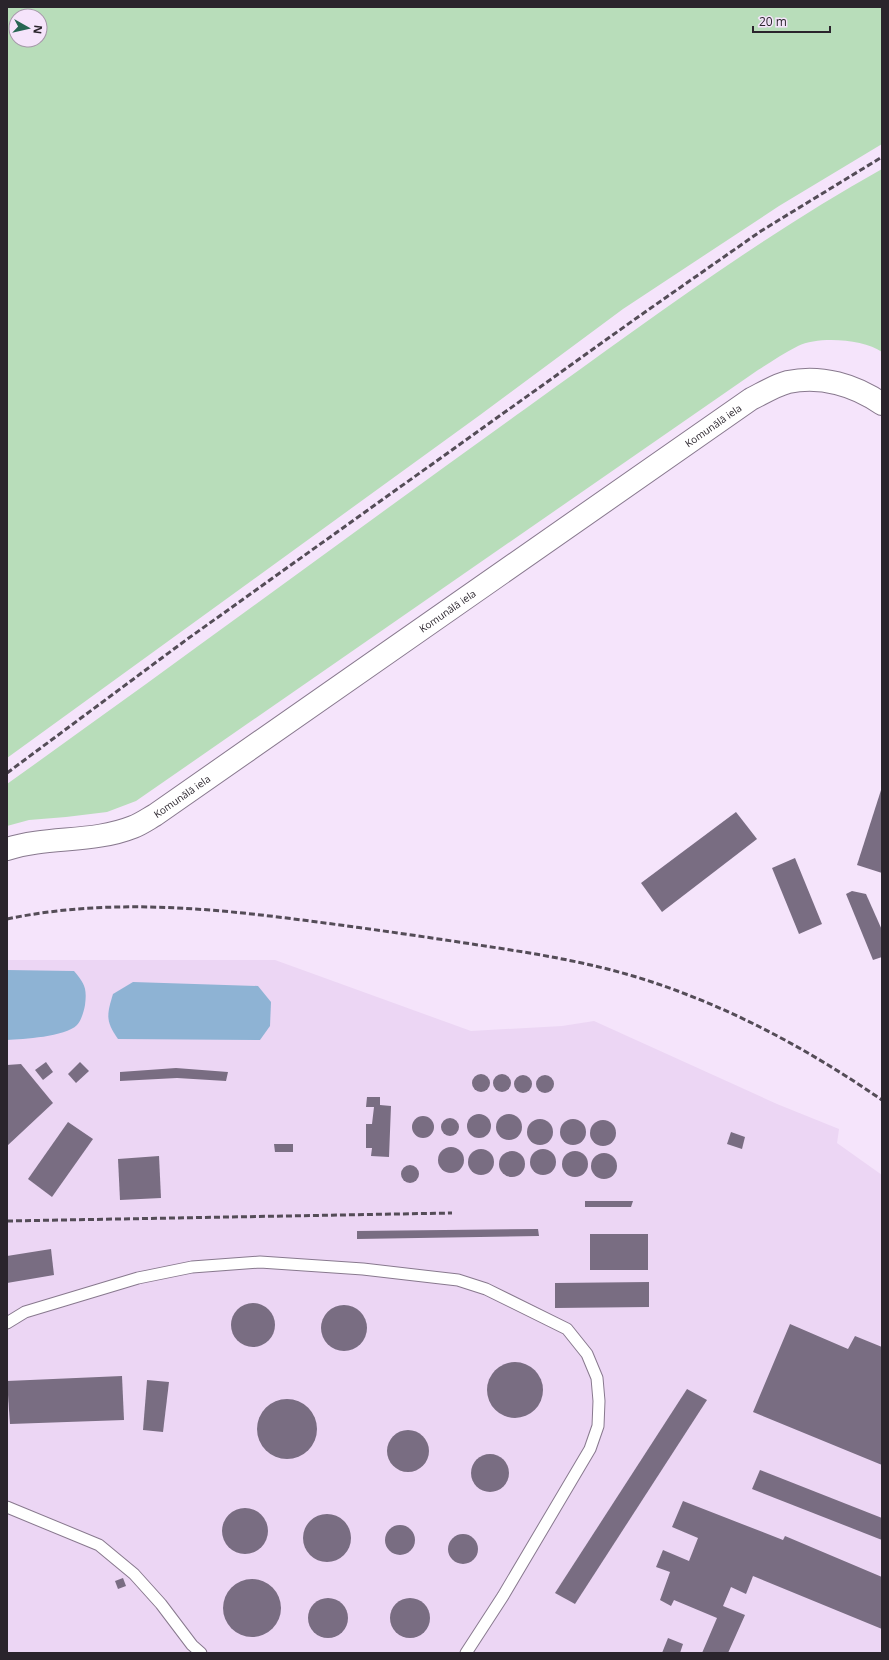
<svg xmlns="http://www.w3.org/2000/svg" width="889" height="1660" viewBox="0 0 889 1660" font-family="'Open Sans',sans-serif">
  <style>
    .built { fill: #ecd6f4 }
    .green { fill: #b8ddba; fill-rule: evenodd }
    .water { fill: #8eb3d4 }
    .building { fill: #796d82 }
    .lines { fill: none; stroke-linecap: round; stroke-linejoin: round }
    .lane-casing { stroke: #88798e; stroke-width: 13 }
    .street-casing { stroke: #88798e; stroke-width: 24 }
    .lane { stroke: #fff; stroke-width: 11 }
    .street { stroke: #fff; stroke-width: 22 }
    .rail { stroke: #544c57; stroke-width: 3; stroke-dasharray: 6 3; stroke-linecap: butt }
    .labels { text-anchor: middle; stroke-width: 4; stroke-linejoin: round; paint-order: stroke }
    .street-label { font-size: 10px; fill: #2a242c; stroke: #f5e4fb }
  </style>
  <rect width="100%" height="100%" fill="#f5e4fb"/>
  <path class="built" d="M7 960H275L471 1031 562 1026 594 1021 777 1104 839 1129 837 1143 882 1175V1653H7Z"/>
  <g class="green">
    <path d="M7 7H882V144L779 206 623 309 480 415 7 758ZM16 16H40V40H16Z"/>
    <path d="M882 169V352C863 339 819 336 798 346 784 353 771 362 758 370L136 801 107 812 66 817 29 820 7 826V784C181 660 352 533 525 409 642 325 757 239 882 169Z"/>
  </g>
  <g class="water">
    <path d="M7 970 74 971C85 984 87 988 85 1005 84 1011 81 1021 77 1025 65 1037 23 1039 7 1040Z"/>
    <path d="M133 982 258 986 271 1002 270 1026 260 1040 118 1039C105 1021 107 1014 113 994Z"/>
  </g>
  <g class="building">
    <path d="M882 787V873L857 865Z"/>
    <path d="M736 812 757 839 662 912 641 883Z"/>
    <path d="M795 858 822 924 799 934 772 868Z"/>
    <path d="M852 891 866 894 882 930V957L873 960 846 894Z"/>
    <path d="M46 1062 53 1072 43 1080 35 1070Z"/>
    <path d="M80 1062 89 1071 76 1083 68 1074Z"/>
    <path d="M21 1064 53 1103 7 1146V1065Z"/>
    <path d="M176 1068 228 1072 226 1081 177 1078 120 1081V1072Z"/>
    <circle cx="502" cy="1083" r="9"/>
    <circle cx="481" cy="1083" r="9"/>
    <circle cx="523" cy="1084" r="9"/>
    <circle cx="545" cy="1084" r="9"/>
    <path d="M367 1097H380V1105L391 1106 389 1157 371 1156 372 1148H366V1124H372L374 1107H366Z"/>
    <circle cx="479" cy="1126" r="12"/>
    <circle cx="509" cy="1127" r="13"/>
    <circle cx="423" cy="1127" r="11"/>
    <circle cx="450" cy="1127" r="9"/>
    <circle cx="540" cy="1132" r="13"/>
    <circle cx="573" cy="1132" r="13"/>
    <circle cx="603" cy="1133" r="13"/>
    <path d="M68 1122 93 1139 52 1197 28 1179Z"/>
    <path d="M731 1132 745 1137 742 1149 727 1144Z"/>
    <path d="M274 1144H293V1152H275Z"/>
    <circle cx="451" cy="1160" r="13"/>
    <circle cx="543" cy="1162" r="13"/>
    <circle cx="481" cy="1162" r="13"/>
    <circle cx="575" cy="1164" r="13"/>
    <circle cx="512" cy="1164" r="13"/>
    <circle cx="604" cy="1166" r="13"/>
    <path d="M159 1156 161 1198 120 1200 118 1159Z"/>
    <circle cx="410" cy="1174" r="9"/>
    <path d="M585 1201H633L631 1207H585Z"/>
    <path d="M538 1229 539 1236 357 1239V1231Z"/>
    <rect x="590" y="1234" width="58" height="36"/>
    <path d="M51 1249 54 1275 7 1283V1256Z"/>
    <path d="M649 1282V1307L555 1308V1283Z"/>
    <circle cx="253" cy="1325" r="22"/>
    <circle cx="344" cy="1328" r="23"/>
    <path d="M790 1324 848 1349 855 1336 882 1347V1465L753 1412Z"/>
    <circle cx="515" cy="1390" r="28"/>
    <path d="M122 1376 124 1420 10 1424 7 1381Z"/>
    <path d="M147 1380 169 1382 163 1432 143 1430Z"/>
    <path d="M687 1389 707 1400 575 1604 555 1593Z"/>
    <circle cx="287" cy="1429" r="30"/>
    <circle cx="408" cy="1451" r="21"/>
    <circle cx="490" cy="1473" r="19"/>
    <path d="M760 1470 882 1518V1540L752 1489Z"/>
    <path d="M683 1501 783 1540 785 1536 882 1577V1629L753 1576 746 1594 731 1587 723 1606 745 1615 728 1653H702L717 1618 674 1600 671 1606 660 1600 670 1572 656 1567 663 1550 689 1561 698 1538 672 1527Z"/>
    <circle cx="245" cy="1531" r="23"/>
    <circle cx="327" cy="1538" r="24"/>
    <circle cx="400" cy="1540" r="15"/>
    <circle cx="463" cy="1549" r="15"/>
    <path d="M123 1578 126 1586 118 1589 115 1581Z"/>
    <circle cx="252" cy="1608" r="29"/>
    <circle cx="328" cy="1618" r="20"/>
    <circle cx="410" cy="1618" r="20"/>
    <path d="M668 1638 683 1644 680 1653H662Z"/>
  </g>
  <g class="lines">
    <defs>
      <g id="lane">
        <path d="M7 1323 25 1312 138 1278 192 1267 260 1262 363 1269 458 1280 486 1289 567 1329 587 1354 597 1378 599 1401 598 1426 590 1449 503 1596 466 1653"/>
        <path d="M7 1507 99 1545 134 1574 161 1604 192 1645 201 1653"/>
      </g>
      <g id="street">
        <path id="s1" d="M7 849C48 836 93 843 133 827 141 824 148 819 155 815L751 399C763 393 776 385 788 382 821 375 855 385 882 404"/>
      </g>
    </defs>
    <use href="#lane" class="lane-casing"/>
    <use href="#street" class="street-casing"/>
    <use href="#lane" class="lane"/>
    <use href="#street" class="street"/>
    <g class="rail">
      <path d="M7 773 186 640 638 317 761 231 882 157"/>
      <path d="M7 919C117 896 229 910 340 925 393 932 446 940 498 948 544 955 589 963 633 976 723 1003 805 1047 882 1100"/>
      <path d="M7 1221 452 1213"/>
    </g>
  </g>
  <g class="labels">
    <g class="street-label">
      <text dy="4" stroke="none"><textPath href="#s1" startOffset="834">Komunālā iela</textPath></text>
      <text dy="4" stroke="none"><textPath href="#s1" startOffset="510">Komunālā iela</textPath></text>
      <text dy="4" stroke="none"><textPath href="#s1" startOffset="186">Komunālā iela</textPath></text>
    </g>
  </g>
  <rect width="889" height="1660" fill="none" stroke="#2a242c" stroke-width="16"/>
  <g transform="translate(28 28) rotate(98)"><circle r="19" fill="#f5e4fb" stroke="#a497a8"/>
  <path d="M0-3L7 15L0 10L-7 15Z" fill="#276653"/>
  <text y="-6" font-size="11" font-weight="bold" text-anchor="middle" fill="#2a242c">N</text>
  </g>
  <path d="M753 26v6h77v-6" fill="none" stroke="#2a242c" stroke-width="2"/>
  <text x="759" y="26" font-size="12" fill="#2a242c" stroke="#f5e4fb" stroke-width="3" paint-order="stroke">20 m</text>
</svg>
